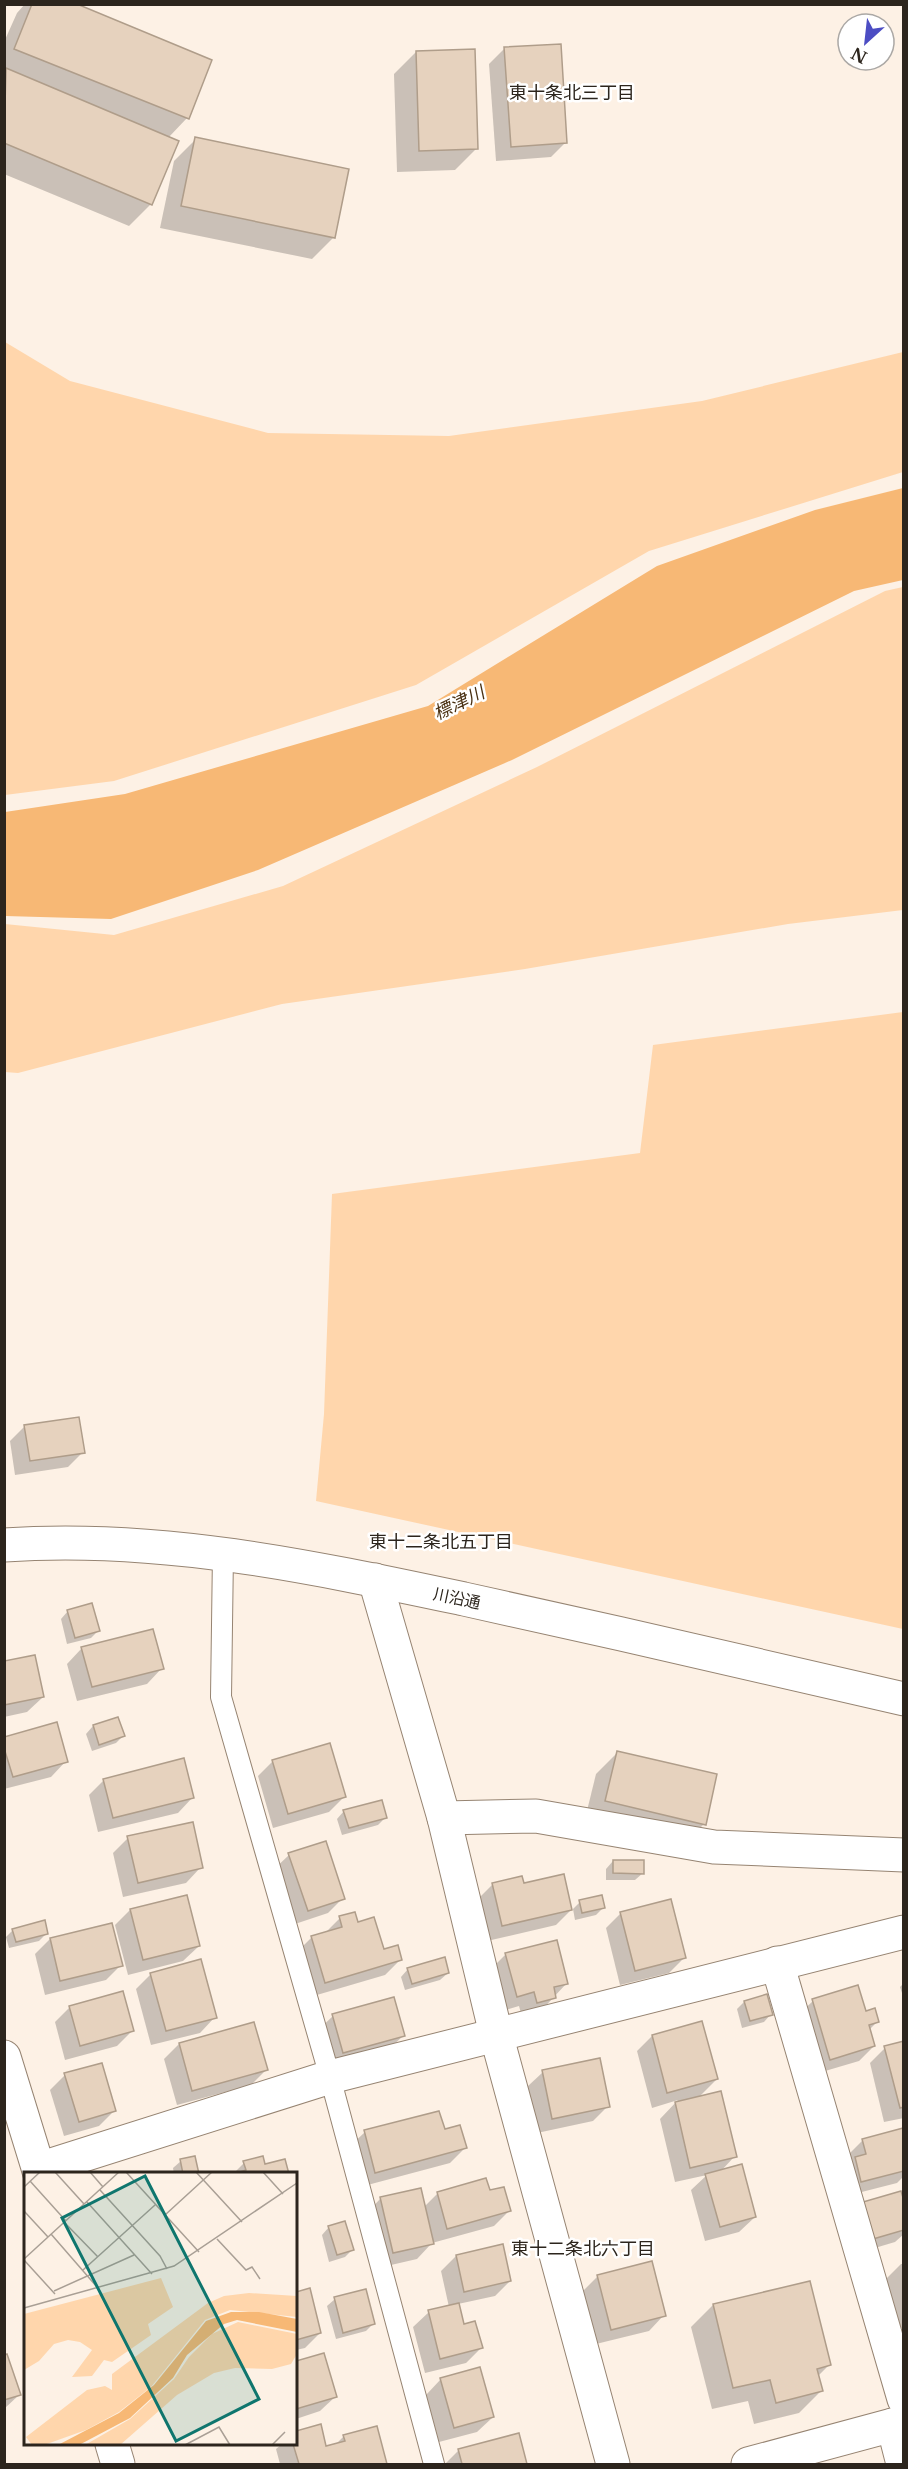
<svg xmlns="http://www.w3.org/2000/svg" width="908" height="2469" viewBox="0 0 908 2469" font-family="'Libre Baskerville','Noto Sans JP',serif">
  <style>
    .green { fill: #ffd6ac }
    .water { fill: #f7b875 }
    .shadow { fill: #0003 }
    .building { fill: #e6d2be; stroke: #af9d8a; stroke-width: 1.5 }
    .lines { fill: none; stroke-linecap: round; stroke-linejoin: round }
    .service-casing { stroke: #968472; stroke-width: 22 }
    .minor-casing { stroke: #968472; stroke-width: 35 }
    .tertiary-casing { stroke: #968472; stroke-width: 35 }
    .service { stroke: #fff; stroke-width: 20 }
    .minor { stroke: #fff; stroke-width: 33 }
    .tertiary { stroke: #fff; stroke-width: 33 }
    .labels { text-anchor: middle; stroke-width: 5; stroke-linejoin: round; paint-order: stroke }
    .street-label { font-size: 16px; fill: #2c251d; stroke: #fff }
    .neighbourhood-label { font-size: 18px; fill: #2c251d; stroke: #fff }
    .water-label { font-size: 18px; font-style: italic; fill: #4a3113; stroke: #fff }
    .inset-road { fill: none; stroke: #a99f95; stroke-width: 1.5 }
    .view { fill: #0f766e; fill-opacity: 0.15; stroke: #0f766e; stroke-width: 3 }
    .inset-edge { fill: none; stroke: #2c251d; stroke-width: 3 }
  </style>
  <rect width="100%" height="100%" fill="#fdf1e5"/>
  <g class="green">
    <path d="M5 342 70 381 268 433 449 436 702 401 903 352V472L649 551 416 685 114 781 5 795Z"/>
    <path d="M903 587V910L788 924 525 969 282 1004 18 1073 5 1072V924L114 935 283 886 537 767 885 591Z"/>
    <path d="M903 1012V1629L316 1501 324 1414 332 1194 640 1153 653 1045Z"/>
  </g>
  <path class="water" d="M903 488V580L854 591 512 760 258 870 111 919 5 916V812L125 794 428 706 657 566 815 510Z"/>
  <g class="shadow">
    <path d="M25 4H73L187 118 168 138 151 204 129 226 4 174V42L17 13Z"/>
    <path d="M504 49 566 142 551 157 496 161 489 64Z"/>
    <path d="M416 52 477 148 455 170 397 172 394 74Z"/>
    <path d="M196 139 334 237 312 259 160 228 174 161Z"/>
    <path d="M25 1426 83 1452 68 1467 15 1475 10 1441Z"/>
    <path d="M68 1611 98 1631 91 1638 67 1644 61 1619Z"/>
    <path d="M82 1648 162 1668 147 1684 77 1701 67 1664Z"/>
    <path d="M4 1663 43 1697 27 1712 4 1717Z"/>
    <path d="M93 1726 123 1736 116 1743 92 1751 86 1734Z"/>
    <path d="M4 1738 66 1761 51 1777 4 1789Z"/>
    <path d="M618 1752 704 1824 682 1846 584 1823 596 1774Z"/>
    <path d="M273 1761 344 1797 329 1812 273 1828 258 1776Z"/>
    <path d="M104 1780 193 1797 178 1813 98 1832 89 1795Z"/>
    <path d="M344 1811 385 1818 378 1825 342 1835 337 1819Z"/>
    <path d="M128 1838 201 1867 186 1883 123 1897 113 1853Z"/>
    <path d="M289 1855 343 1898 328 1913 292 1925 273 1870Z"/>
    <path d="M613 1861 643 1873 635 1880H606V1869Z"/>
    <path d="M493 1884 523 1885 571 1910 556 1925 487 1941 477 1900Z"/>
    <path d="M580 1902 604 1907 596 1915 575 1920 573 1909Z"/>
    <path d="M130 1910 199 1946 183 1961 128 1975 115 1925Z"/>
    <path d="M621 1913 684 1958 669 1973 620 1985 606 1928Z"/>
    <path d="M340 1918 357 1924 383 1951 400 1960 385 1975 310 1997 297 1952 312 1937 325 1933Z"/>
    <path d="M13 1930 47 1933 39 1941 9 1948 6 1937Z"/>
    <path d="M50 1939 121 1965 106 1980 45 1995 35 1954Z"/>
    <path d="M506 1954 566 1984 539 2013 522 2017 519 2006 502 2011 491 1969Z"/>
    <path d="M408 1969 448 1973 440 1980 405 1990 401 1977Z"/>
    <path d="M151 1974 215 2017 200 2033 151 2045 136 1989Z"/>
    <path d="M904 1983V1999L900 1987Z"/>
    <path d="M813 2001 865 2013 877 2022 869 2030 874 2046 859 2061 815 2074 797 2016Z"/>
    <path d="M744 2002 771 2014 764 2022 742 2028 737 2009Z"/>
    <path d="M70 2007 132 2031 117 2046 65 2060 55 2022Z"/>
    <path d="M333 2016 404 2035 388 2050 328 2067 317 2031Z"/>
    <path d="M652 2036 717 2079 698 2098 735 2156 720 2172 755 2217 739 2232 705 2241 691 2190 707 2175 675 2182 660 2119 678 2100 652 2108 637 2051Z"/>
    <path d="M904 2043V2118L884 2122 870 2063 885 2048Z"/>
    <path d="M179 2044 266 2070 251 2085 177 2105 164 2059Z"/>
    <path d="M543 2072 608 2106 593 2121 537 2133 527 2087Z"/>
    <path d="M65 2075 115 2110 99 2126 64 2136 50 2090Z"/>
    <path d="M902 2130 904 2176 897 2183 846 2196 848 2155 863 2140Z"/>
    <path d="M444 2131 465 2148 450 2163 360 2187 349 2147 365 2132Z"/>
    <path d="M181 2161 198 2174H174L173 2168Z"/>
    <path d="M244 2163 264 2166 288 2174H233Z"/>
    <path d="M485 2180 488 2192 510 2210 494 2226 432 2243 417 2259 378 2268 366 2214 381 2198 424 2207 437 2194Z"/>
    <path d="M904 2206V2234L895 2242 858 2253Z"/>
    <path d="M329 2227 352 2250 345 2257 329 2262 322 2235Z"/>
    <path d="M456 2256 510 2281 495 2296 458 2304 463 2325 481 2348 466 2363 425 2373 413 2327 429 2312 449 2307 441 2271Z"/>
    <path d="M901 2264H904V2328L896 2329 885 2280Z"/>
    <path d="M598 2276 664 2315 649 2331 596 2344 583 2291Z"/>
    <path d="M809 2283 829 2365 818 2376 821 2391 799 2413 754 2424 748 2401 712 2409 691 2327 713 2305Z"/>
    <path d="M309 2290 320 2333 305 2348 296 2350V2293Z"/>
    <path d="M335 2299 373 2324 366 2331 336 2339 327 2306Z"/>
    <path d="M323 2355 336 2396 320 2411 296 2419V2363Z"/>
    <path d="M4 2356 19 2395 4 2409Z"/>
    <path d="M441 2379 493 2417 477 2432 439 2442 426 2395Z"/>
    <path d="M320 2426 325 2448 335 2445 344 2436 376 2428 386 2464H280L276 2449 282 2444H296V2433Z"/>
    <path d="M517 2435 525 2464H445L459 2450Z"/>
  </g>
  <g class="building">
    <path d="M32 4H77L212 60 189 119 14 49Z"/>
    <path d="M561 44 567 143 511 147 504 47Z"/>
    <path d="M475 49 478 149 419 151 416 51Z"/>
    <path d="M6 68 179 141 152 205 4 143Z"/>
    <path d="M195 137 349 169 335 238 181 206Z"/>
    <path d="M79 1417 85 1453 30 1461 24 1425Z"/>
    <path d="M92 1603 100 1631 75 1638 67 1610Z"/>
    <path d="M153 1629 164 1669 92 1687 81 1647Z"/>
    <path d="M35 1655 44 1697 4 1705V1661Z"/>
    <path d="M118 1717 125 1736 99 1745 93 1725Z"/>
    <path d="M57 1722 68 1762 13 1777 4 1748V1737Z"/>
    <path d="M330 1743 346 1797 288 1814 272 1760Z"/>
    <path d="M617 1751 717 1774 706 1825 605 1801Z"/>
    <path d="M184 1758 194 1798 113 1818 103 1779Z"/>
    <path d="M382 1800 387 1818 349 1828 343 1810Z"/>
    <path d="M193 1822 203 1868 138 1883 127 1836Z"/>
    <path d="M326 1841 345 1899 308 1911 288 1853Z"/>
    <path d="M613 1860H644V1874L613 1873Z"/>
    <path d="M564 1874 572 1910 502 1926 492 1883 522 1876 524 1883Z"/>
    <path d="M187 1895 200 1946 143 1960 130 1909Z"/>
    <path d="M602 1895 605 1908 582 1913 579 1900Z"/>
    <path d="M671 1899 686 1958 635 1971 620 1912Z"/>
    <path d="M355 1912 358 1922 374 1917 384 1949 398 1945 402 1960 325 1983 311 1936 342 1927 339 1916Z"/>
    <path d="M45 1920 48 1934 16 1942 12 1929Z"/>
    <path d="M112 1923 123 1966 60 1981 50 1938Z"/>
    <path d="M557 1940 568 1984 554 1987 556 1998 537 2003 534 1992 517 1997 505 1953Z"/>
    <path d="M445 1957 449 1973 412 1984 407 1968Z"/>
    <path d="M201 1959 217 2018 166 2031 150 1973Z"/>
    <path d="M858 1985 866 2011 875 2008 879 2022 869 2025 875 2046 830 2060 812 1999Z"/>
    <path d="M123 1991 134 2031 80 2046 69 2006Z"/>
    <path d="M767 1994 773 2015 750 2021 744 2001Z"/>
    <path d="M394 1997 405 2036 343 2053 332 2014Z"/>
    <path d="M702 2021 718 2079 667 2093 652 2035Z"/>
    <path d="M254 2022 268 2070 192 2091 179 2043Z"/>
    <path d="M904 2041V2107L900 2108 884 2046Z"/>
    <path d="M600 2058 610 2107 552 2119 542 2070Z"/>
    <path d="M102 2063 116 2111 79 2122 64 2073Z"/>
    <path d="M721 2091 737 2157 690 2168 675 2102Z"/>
    <path d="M439 2111 445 2129 460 2125 467 2148 375 2173 364 2130Z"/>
    <path d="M903 2128 904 2171 861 2182 855 2157 866 2154 862 2139Z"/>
    <path d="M195 2156 199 2174H183L180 2159Z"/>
    <path d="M263 2156 265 2164 285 2159 289 2174H234L246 2170 243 2161Z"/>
    <path d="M742 2164 756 2217 720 2227 705 2174Z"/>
    <path d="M486 2178 490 2190 504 2187 511 2211 447 2229 437 2192Z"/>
    <path d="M421 2188 434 2244 393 2253 380 2197Z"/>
    <path d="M901 2191 904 2201V2230L873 2239 863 2202Z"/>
    <path d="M345 2221 354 2250 337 2255 328 2226Z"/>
    <path d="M503 2244 511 2281 464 2292 456 2255Z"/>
    <path d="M652 2261 666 2316 611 2330 597 2275Z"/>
    <path d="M810 2281 831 2365 817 2369 823 2391 776 2403 770 2380 733 2388 713 2304Z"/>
    <path d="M310 2288 321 2333 296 2340V2292Z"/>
    <path d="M366 2289 375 2324 343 2333 334 2297Z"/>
    <path d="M459 2303 464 2324 475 2321 483 2348 440 2359 428 2310Z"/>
    <path d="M324 2353 337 2397 296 2409V2361Z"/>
    <path d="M7 2354 21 2395 4 2400V2355Z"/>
    <path d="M480 2367 494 2417 454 2428 440 2378Z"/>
    <path d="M321 2424 326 2446 345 2441 343 2435 377 2426 387 2464H299L293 2444H296V2431Z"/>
    <path d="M519 2433 527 2464H462L458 2449Z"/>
  </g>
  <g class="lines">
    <defs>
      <path id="service" d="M223 1553 221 1697 330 2077 434 2464"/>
      <g id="minor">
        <path d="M375 1580 444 1818 496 2034 613 2464"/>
        <path d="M444 1818 536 1816 714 1847 904 1855"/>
        <path d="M777 1963 904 2399"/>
        <path d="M4 2057 40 2174"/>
        <path d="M39 2169 330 2077 904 1932"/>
        <path d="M893 2425 903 2464"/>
        <path d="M112 2444 118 2464"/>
        <path d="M748 2464 904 2422"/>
      </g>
      <path id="tertiary" d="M4 1545C159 1534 313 1567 464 1599 611 1631 757 1665 904 1699"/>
    </defs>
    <use href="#service" class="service-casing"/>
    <use href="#minor" class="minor-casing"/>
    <use href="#tertiary" class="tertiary-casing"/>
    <use href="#service" class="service"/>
    <use href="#minor" class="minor"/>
    <use href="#tertiary" class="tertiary"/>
  </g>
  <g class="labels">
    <g class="street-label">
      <text transform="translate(457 1598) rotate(12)" y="6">川沿通</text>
    </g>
    <g class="neighbourhood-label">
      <text x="572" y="99">東十条北三丁目</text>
      <text x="441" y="1548">東十二条北五丁目</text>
      <text x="583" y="2255">東十二条北六丁目</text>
    </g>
    <g class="water-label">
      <text transform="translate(459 703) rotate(-26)" y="6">標津川</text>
    </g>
  </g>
  <g transform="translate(24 2172)">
    <rect width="273" height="273" fill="#fdf1e5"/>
    <path d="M137 106 149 135 124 152 127 163 88 190 80 188 68 204 48 205 68 178 56 170 44 168 30 172 15 189 0 198V142ZM225 121 273 124V145L206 138 181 148 127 215 95 240 62 258 20 273H8L2 265 63 218 81 214 88 218V202L184 131 200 124ZM214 150 273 162V182L267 192 248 197 211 196 190 201 153 223 96 273H61L106 247 150 207 165 185 188 162Z" fill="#ffd6ac"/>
    <path d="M207 140H235L273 147V160L213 148 200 152 163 183 149 206 106 246 55 273H34L95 241 130 213 182 149Z" fill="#f7b875"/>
    <path class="inset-road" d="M31 0 60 32M66 0 79 15M102 0 175 80M172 0 218 50M239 0 259 22M6 9 42 49M0 15 16 0M76 18 136 84 143 97M63 30 128 102M0 39 24 65M141 43 188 0M40 50 74 85M27 62 73 115M193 67 222 98 228 95 236 107M0 87 95 0M0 88 31 122M59 98 131 33M30 119 110 83M0 136 150 94 273 11M161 273 195 255 206 273M248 273 261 260"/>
    <path class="view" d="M121 4 235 227 152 269 38 46Z"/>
    <rect width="273" height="273" class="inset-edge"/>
  </g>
  <rect width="908" height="2469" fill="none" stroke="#2c251d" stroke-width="12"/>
  <g transform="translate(866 42) rotate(207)"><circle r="28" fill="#ffffff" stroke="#aba8a5" stroke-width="1.5"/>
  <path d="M0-4.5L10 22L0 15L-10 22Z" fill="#4c4dc3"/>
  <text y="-9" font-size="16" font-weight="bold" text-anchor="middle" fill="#2c251d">N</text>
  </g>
</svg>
